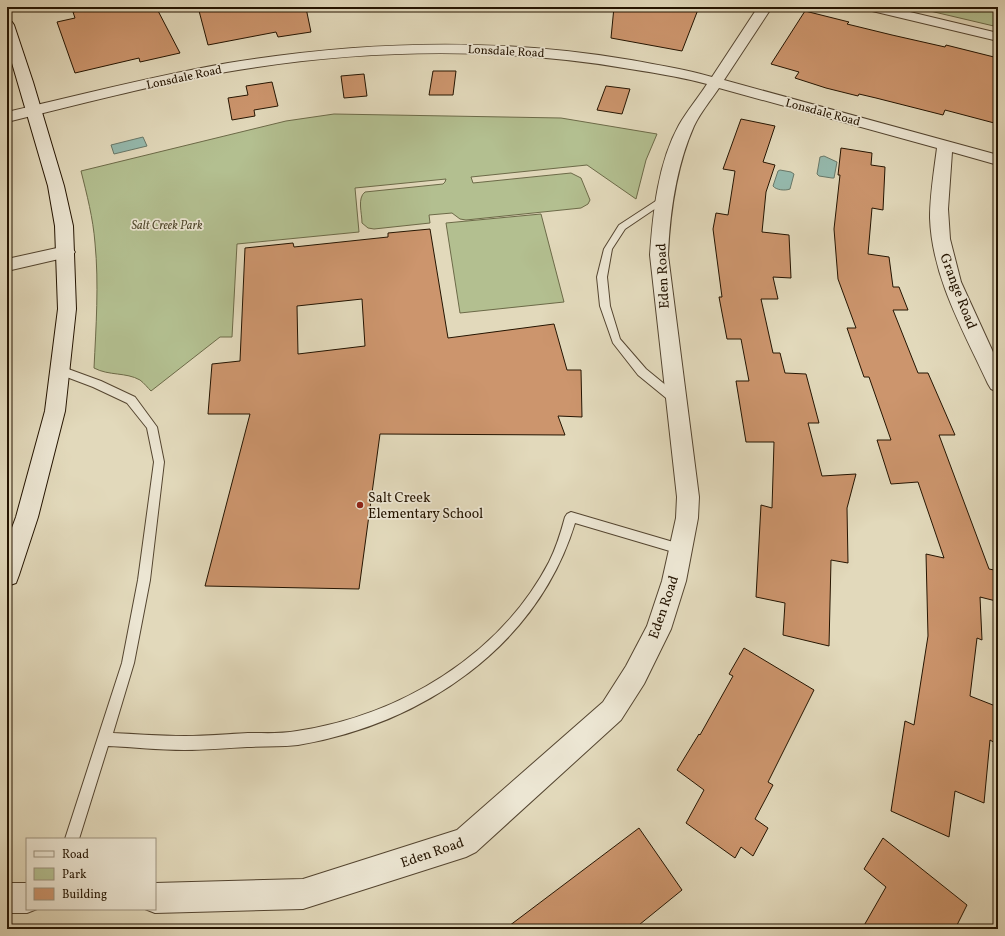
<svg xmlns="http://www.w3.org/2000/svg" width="1005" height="936" viewBox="0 0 1005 936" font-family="Vollkorn,serif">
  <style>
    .green { fill: #b3bf90; stroke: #6c6a48 }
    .water { fill: #95baae; stroke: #687869 }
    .building { fill: #cc956d; stroke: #241401; fill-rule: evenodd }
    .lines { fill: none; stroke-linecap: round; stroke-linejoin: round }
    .lane-casing { stroke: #544530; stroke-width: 2 }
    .street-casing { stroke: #544530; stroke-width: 2 }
    .secondary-casing { stroke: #241401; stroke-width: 2 }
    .lane { fill: #ece6d3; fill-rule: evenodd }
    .street { fill: #ece6d3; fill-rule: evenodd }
    .secondary { fill: #ece6d3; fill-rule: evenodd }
    .poi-dot { fill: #8f2418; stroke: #ece6d3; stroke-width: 1.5 }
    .labels { text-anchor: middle; stroke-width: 3.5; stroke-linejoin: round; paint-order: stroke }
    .far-street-label { font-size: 12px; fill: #241401; stroke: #ece6d3 }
    .far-park-label { font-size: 12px; font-style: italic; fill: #4f472c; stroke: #ece6d3 }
    .street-label { font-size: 14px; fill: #241401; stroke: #ece6d3 }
    .poi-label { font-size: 14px; fill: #241401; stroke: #ece6d3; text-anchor: start }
  </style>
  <rect width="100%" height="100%" fill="#e2d9bb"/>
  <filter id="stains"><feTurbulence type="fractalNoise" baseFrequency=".005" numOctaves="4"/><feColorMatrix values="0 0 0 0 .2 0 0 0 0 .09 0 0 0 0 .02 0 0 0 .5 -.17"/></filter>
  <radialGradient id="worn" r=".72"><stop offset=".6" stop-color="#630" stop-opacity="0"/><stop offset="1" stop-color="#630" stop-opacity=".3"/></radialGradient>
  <g class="green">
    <path d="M913 7H998V27Z"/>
    <path d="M334 114 561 118 657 134 646 160 636 199 587 165 471 177 473 183 571 173 581 178 590 200 588 204 581 208 466 220 460 219 452 213 429 215 430 223 374 229 368 228 362 223C362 213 357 198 365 192L443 184 445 182 446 179 355 188 359 232 237 244 232 337H220L151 391C148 388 144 383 140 380 126 372 109 376 94 368 96 327 99 284 95 243 93 218 87 195 81 171L286 121Z"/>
    <path d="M541 214 564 302 460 313 446 223Z"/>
  </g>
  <g class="water">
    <path d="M143 137 147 146 114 154 111 145Z"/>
    <path d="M824 156 837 162 834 178H832L819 176 817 174 820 157Z"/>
    <path d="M780 170 791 172 794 174 790 189C785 191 776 190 773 186L778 171Z"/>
  </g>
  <g class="building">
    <path d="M98 7H156L180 53 140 62 139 58 75 73 57 22 75 18 73 12Z"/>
    <path d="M198 7H282V10L306 8 311 32 278 37 276 32 208 45Z"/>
    <path d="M614 7H699L682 51 611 38Z"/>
    <path d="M805 11 849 22 847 24 892 35 945 47 946 45 998 58V124L945 110 943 115 876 98 859 94 858 96 826 88 795 78 799 72 771 64Z"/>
    <path d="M433 71H456L453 95H429Z"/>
    <path d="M364 74 367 96 344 98 341 76Z"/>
    <path d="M272 82 278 106 254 110 255 116 232 120 228 98 248 95 246 86Z"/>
    <path d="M606 86 630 89 622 114 597 110Z"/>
    <path d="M741 119 775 126 763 162 775 165 766 192 762 232 789 235 791 278 773 277 778 299H761L773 353H780L785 373 806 374 819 423H808L822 476 856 474 847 508 848 563 831 560 829 646 783 635 785 603 756 597 761 505 772 508 774 442H746L736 381H749L741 339H727L719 297H722L713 229 716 213 728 215 735 171 723 169Z"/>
    <path d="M841 148 872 153 871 165 885 167 883 210 872 208 868 254 889 257 893 287H899L908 310H893L918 373H928L955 435H939L989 569 994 570 996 601 980 597 982 640 977 638 970 696 998 707 995 743 990 740 984 803 955 791 949 837 891 811 905 721 914 725 928 636 926 554 944 558 918 482 891 484 877 440H891L869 377H864L847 328H856L838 279 834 229 840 175H838Z"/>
    <path d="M430 229 448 338 554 324 567 370H581L582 417 558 416 565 435 380 434 359 589 205 586 250 414H208L212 364 240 361 245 248 293 243 294 247 388 237V233ZM362 299 365 346 298 354 297 306Z"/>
    <path d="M744 648 814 690 768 782 773 785 755 819 768 828 753 856 741 847 735 858 686 823 704 790 677 770 699 734 700 735 733 676 729 674Z"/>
    <path d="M639 828 682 890 634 929H505Z"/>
    <path d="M883 838 967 905 955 929H862L886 887 864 869Z"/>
  </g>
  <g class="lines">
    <defs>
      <g id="lane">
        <path d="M665 195 668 196 669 198 668 200 625 229 612 249 607 277 610 306 620 339 646 369 679 396 680 399 679 402H671L638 375 613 343 600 306 597 277 604 249 619 225Z"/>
        <path d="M60 366 101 381 135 397 157 427 164 462 150 580 134 663 113 733C137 734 161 736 185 736 206 736 227 734 248 733 265 733 281 734 297 731 399 716 500 656 549 562 556 548 561 532 565 517L567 514 571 512 680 544 684 545 686 549 684 553 680 554 575 523C537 647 422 724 298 745 281 747 264 746 247 747 226 748 205 750 184 750 159 750 134 747 108 746L79 839H65L122 663 138 580 154 462 147 428 127 403 93 387 56 373 55 370 56 367Z"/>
      </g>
      <g id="street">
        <path d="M758 7H772L724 80 998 155V165L952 152 948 209 950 239 961 282 998 363V392L991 389 988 384C964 332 932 277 930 218 930 195 934 171 937 148L719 88C711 100 700 113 694 126 676 167 670 211 668 255L699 497 698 518 686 581 671 629 644 684 621 720 476 852 466 857 303 909 155 913 145 909H155V883L303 879 457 830 603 702 626 666 647 626 662 581 676 518 677 497 650 255C653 212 658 163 679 125 687 111 698 98 707 84 681 77 656 73 630 69 496 46 359 49 226 72 152 85 80 104 7 122V112C80 95 153 76 228 63 363 41 496 37 631 60 658 65 685 69 712 77Z"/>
        <path d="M866 7H889L998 33V41L868 10Z"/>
        <path d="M66 246 72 248 75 252 72 256 7 271V259Z"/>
        <path d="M7 883H27V909H37L27 913H7Z"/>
      </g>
      <path id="secondary" d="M7 21 12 22 14 25 33 82 64 186 73 226 76 309 65 411 38 517 19 575 16 583 7 586V541L16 517 45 411 58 309 55 226 48 186 7 46Z"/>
    </defs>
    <use href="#lane" class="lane-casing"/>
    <use href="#street" class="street-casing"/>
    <use href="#secondary" class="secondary-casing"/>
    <use href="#lane" class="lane"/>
    <use href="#street" class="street"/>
    <use href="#secondary" class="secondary"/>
  </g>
  <circle class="poi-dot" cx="360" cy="505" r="4"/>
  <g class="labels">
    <g class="far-street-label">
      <text transform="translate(506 51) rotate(3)" y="4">Lonsdale Road</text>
      <text transform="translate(184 77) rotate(-12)" y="4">Lonsdale Road</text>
      <text transform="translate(823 112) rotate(15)" y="4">Lonsdale Road</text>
    </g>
    <g class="far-park-label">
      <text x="167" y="229">Salt Creek Park</text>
    </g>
    <g class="street-label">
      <text transform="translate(662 276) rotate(-93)" y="5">Eden Road</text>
      <text transform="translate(959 291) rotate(69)" y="5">Grange Road</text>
      <text transform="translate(663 607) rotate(-71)" y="5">Eden Road</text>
      <text transform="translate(432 852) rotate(-19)" y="5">Eden Road</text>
    </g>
    <g class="poi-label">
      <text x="368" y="502">Salt Creek<tspan x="368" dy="16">Elementary School</tspan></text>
    </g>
  </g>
  <rect width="1005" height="936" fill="none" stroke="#e2d9bb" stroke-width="24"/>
  <rect x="8" y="8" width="989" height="920" fill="none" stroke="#241401" stroke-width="2"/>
  <rect x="12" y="12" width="981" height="912" fill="none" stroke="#241401"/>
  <rect x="26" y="838" width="130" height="72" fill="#ece6d3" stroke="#9c927f"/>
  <rect x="34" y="851" width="20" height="6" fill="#ece6d3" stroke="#9c927f"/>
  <text x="62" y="858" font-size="12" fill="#241401">Road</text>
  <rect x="34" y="868" width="20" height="12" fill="#b3bf90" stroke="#9c927f"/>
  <text x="62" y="878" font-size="12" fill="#241401">Park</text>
  <rect x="34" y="888" width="20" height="12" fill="#cc956d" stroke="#9c927f"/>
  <text x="62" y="898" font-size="12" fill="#241401">Building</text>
  <rect width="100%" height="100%" filter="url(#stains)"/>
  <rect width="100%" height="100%" fill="url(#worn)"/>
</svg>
